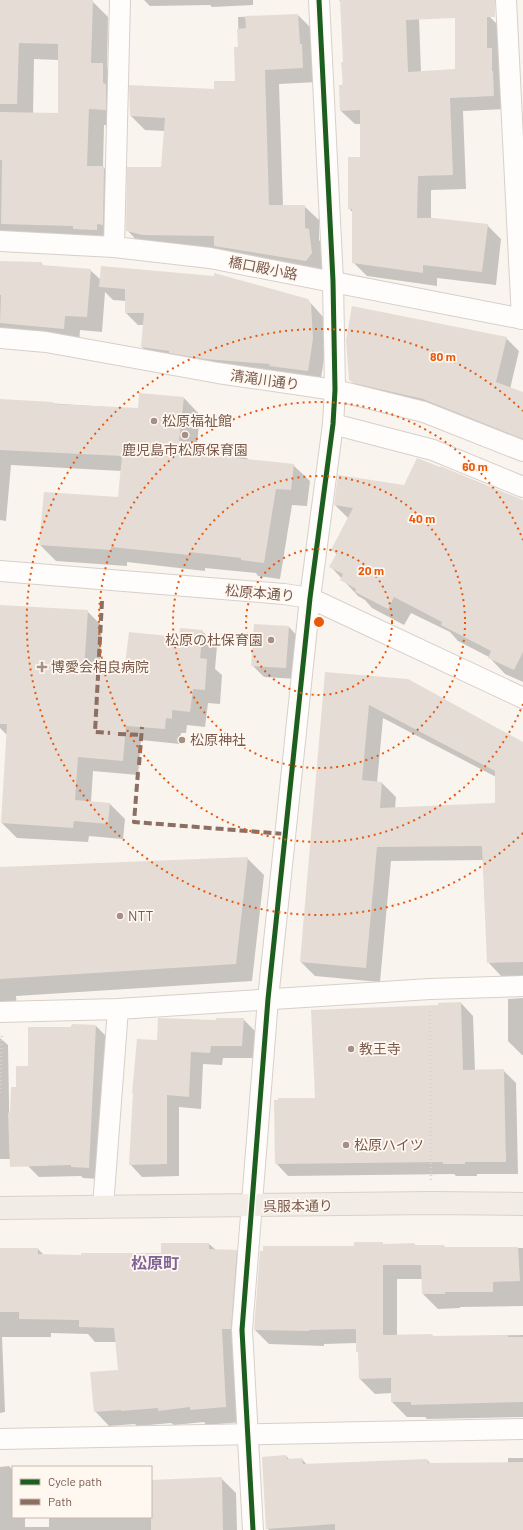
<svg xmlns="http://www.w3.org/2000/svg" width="523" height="1530" viewBox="0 0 523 1530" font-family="Barlow,'Noto Sans JP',sans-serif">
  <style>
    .shadow { fill: #0003; fill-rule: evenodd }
    .building { fill: #e5dcd5; fill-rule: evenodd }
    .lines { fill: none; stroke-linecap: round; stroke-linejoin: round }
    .minor-casing { stroke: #d8cfca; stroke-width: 22 }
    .trunk-casing { stroke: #dad0ca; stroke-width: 24 }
    .path { stroke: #dbd2ce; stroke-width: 2.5; stroke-dasharray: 1 3; stroke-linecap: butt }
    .minor { stroke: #fefdfc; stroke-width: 20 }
    .trunk { stroke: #f2ece6; stroke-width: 22 }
    .quiet { stroke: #8d6e63; stroke-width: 4; stroke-dasharray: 8 4; stroke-linecap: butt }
    .cycleway-casing { stroke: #fff8f1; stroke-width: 8 }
    .cycleway { stroke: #1b5e20; stroke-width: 5 }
    .ring { fill: none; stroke: #e8590c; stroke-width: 2; stroke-dasharray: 2 4 }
    .poi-dot { fill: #a68f84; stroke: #fff8f1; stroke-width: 1.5 }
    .labels { text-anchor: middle; stroke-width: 3.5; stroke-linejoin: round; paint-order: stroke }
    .street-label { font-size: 14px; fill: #79594b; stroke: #fff8f1 }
    .poi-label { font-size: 14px; fill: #79594b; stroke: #fff8f1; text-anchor: start }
    .quarter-label { font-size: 16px; font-weight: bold; fill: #816495; stroke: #fff8f1 }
    .centre { fill: #e8590c; stroke: #fff8f1; stroke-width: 2 }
    .ring-label { font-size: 12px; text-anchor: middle; font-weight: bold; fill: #e8590c; stroke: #fff8f1; stroke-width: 3.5; stroke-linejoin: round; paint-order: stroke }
  </style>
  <rect width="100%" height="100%" fill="#f9f4ee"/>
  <g class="shadow">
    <path d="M0 0 92 1 108 17 107 68 119 80 122 126 104 125 103 167 120 183 119 240 0 237ZM34 59 59 60 60 114H33Z"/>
    <path d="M144 0H253V5L212 7 210 5 150 6Z"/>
    <path d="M339 0H375L419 18 421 72 456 70 486 13 500 27 505 109 463 111 466 189 431 190V219L487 225 501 239 496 285 437 278V286L367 276 353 262V213L349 208 361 158V124H355L341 111 344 63 341 2Z"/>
    <path d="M298 15 312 29 317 82 279 84 283 206H304L319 220V240L323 245 326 267 321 275 141 245 127 230 162 168 165 131 145 130 131 116 215 90 236 82 239 48 238 17Z"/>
    <path d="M0 262 41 263 44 266 90 270 101 280 307 299 324 318 325 353 320 384 155 360 142 347 144 325H138L126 313V301L113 300 105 292 102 332 80 330 79 343 0 335Z"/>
    <path d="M506 338 519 351 510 389 523 393V447L363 393 350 379Z"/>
    <path d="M184 398 200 415 197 444 236 448 249 460 293 465 310 481 307 506 292 505 280 579 258 576 256 573 205 568V571L127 562V566L56 561 40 545 45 493 119 498 121 471 11 465 6 521 0 520V400L139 409Z"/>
    <path d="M523 502V682L505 674 489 657 458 641 450 632 411 613 404 625 372 608 365 600 358 596 331 567 337 555 332 549 348 518 335 505Z"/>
    <path d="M0 606 87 611 102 626 99 672 125 674 180 638 202 631 217 646 215 669 222 675 220 704 208 703 205 727 187 725 186 733H181L180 744 141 740 138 775 93 771 91 802 110 804 125 819 123 839 89 836 88 842 17 838 2 823 7 735 0 728Z"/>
    <path d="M289 627 300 639 297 679 264 677 252 665Z"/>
    <path d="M326 673 523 744V976L502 977 488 962 483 860 391 861 380 982 315 976 301 962ZM383 718 496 777V804L395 808 396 797 382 783H377Z"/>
    <path d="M247 858 264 875 252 981 16 996 17 1007 0 1008V868Z"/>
    <path d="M523 998V1055H522L508 1041V999Z"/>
    <path d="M461 1003 473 1016 475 1071 503 1070 516 1083 518 1174H477V1176H456L454 1174 288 1176 276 1163 316 1099 439 1006Z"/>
    <path d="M243 1019 255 1031 254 1058H223L222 1065 203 1064 201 1109 179 1107V1176L142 1177 130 1164 158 1042 217 1021Z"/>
    <path d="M72 1025 96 1026 107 1037 100 1179 83 1178 81 1176 39 1177 28 1166Z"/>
    <path d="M0 1038 8 1045 10 1159H0Z"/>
    <path d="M382 1243 384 1245 414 1244 417 1246H444L446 1248H523V1306L460 1307V1308L438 1309 423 1294 422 1279H397V1336L432 1335 434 1337 523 1335V1417L427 1419 425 1417H407L392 1402V1393L375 1394 360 1379 359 1353 357 1343 324 1344V1346L269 1344 255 1330 355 1247Z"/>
    <path d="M162 1244H209L216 1250 236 1251 251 1266 241 1422 206 1425 204 1422 174 1425 171 1423 137 1426 135 1424 109 1426 95 1411 119 1371 117 1342H95L88 1334 51 1333V1337H2L5 1412 0 1413V1249H38L44 1255 82 1256 162 1254Z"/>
    <path d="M286 1456 290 1460 302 1459 307 1465 427 1460 431 1464 508 1463V1458H523V1530H269L267 1528Z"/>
    <path d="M9 1466 13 1470V1517H25V1527H49V1517H151V1481L221 1478 236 1493 237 1530H0V1467Z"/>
  </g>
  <g class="building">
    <path d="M0 0H93L91 63H103V83L106 84V110L89 109 87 166H104L103 225 97 224V230L73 229V226L1 224 2 160H0V112L58 113V44L19 43 17 104H0Z"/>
    <path d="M340 0H495V17H487V48H492V71H493L494 96 450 98 453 175 418 176 417 218H434L488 224 482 272 423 265V273L352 263V209H348V157H360V110L340 111 339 85H343L341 62H343ZM455 18V69L408 72 406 20Z"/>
    <path d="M298 14 300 44H302L303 68 265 70 269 205H305V228L309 229 312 253 306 261 214 246V236L143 235 126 231 127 167H161L165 118 130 116 129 85 214 89V81H235L234 47H238L237 29 246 28 245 16Z"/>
    <path d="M0 261 42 262V265L91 269 87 317 65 316 64 329 0 323 1 295H0Z"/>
    <path d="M101 266 214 276V273L308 299 311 304 313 339 308 371 269 366 270 364 205 359 169 353V351L141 347 144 313H125V289L99 287Z"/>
    <path d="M352 306 507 337 496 382 523 392V439L423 399 353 383 349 380 346 340Z"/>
    <path d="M139 393 184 397 179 441 237 447 236 458 294 464 291 490 276 489 264 563 241 560V558L189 552V555L111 547V550L39 545 44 492 118 497 122 456 0 450V399L53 402V404L138 408Z"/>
    <path d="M417 458 440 467V466L523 500V652L514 670 488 658 491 651 441 625 442 622 394 597 388 609 355 592 356 589 340 580 343 574 329 567 337 553 331 550 353 508 334 505 338 475 404 485Z"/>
    <path d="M0 605 88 610 84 670 124 673 129 632 179 637 180 628 203 630 200 658 207 659 205 690 193 689 190 712 172 710V719L166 718 165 729 126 726 123 761 78 757 75 800 110 803 108 824 74 821 73 828 1 823 7 724H0Z"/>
    <path d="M254 624 289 626 286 668 251 666Z"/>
    <path d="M325 672 408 679 523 742V962L487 963 482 846 377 847 366 968 300 962ZM369 705 495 771V803L380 808 382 782 362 780Z"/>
    <path d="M248 857 236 964 0 979V867Z"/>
    <path d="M461 1002 463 1070 504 1069 506 1162H465V1164H443V1162L275 1164 274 1100H278V1098H315L311 1010 438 1005V1003Z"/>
    <path d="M158 1018 216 1020V1018H244L242 1046H211L210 1053 191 1052 189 1097 167 1095V1164L129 1165 133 1093H132L137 1039 157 1040Z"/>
    <path d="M72 1024 96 1025 89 1168 71 1167V1165L10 1167 8 1113H10L11 1087H16V1066H28V1027H71Z"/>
    <path d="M354 1242H383V1244L414 1243V1245H444V1247H518L520 1281 493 1282V1292H445V1294H422L421 1265H383V1334L384 1335 432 1334V1336L508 1335V1337H523V1402L411 1405V1402H391V1378L359 1379 358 1352H356V1330L355 1329 309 1330V1331L254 1330 260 1251H263V1246H354Z"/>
    <path d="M161 1243H209V1249L237 1250 231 1329H222L226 1407 190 1410V1407L158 1411V1408L121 1411V1410L94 1412 90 1372 118 1370 114 1328 79 1327V1320L19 1319V1312H0V1248H38V1254L81 1255V1253H161Z"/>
    <path d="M286 1455 287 1459 302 1458 303 1464 427 1459 428 1463 523 1462V1530H335V1524L266 1529 262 1457Z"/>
    <path d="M222 1477 223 1530H151V1480Z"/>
  </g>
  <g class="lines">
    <defs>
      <g id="minor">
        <path d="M506 0 522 319"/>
        <path d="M0 241 114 247 210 258 523 319"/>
        <path d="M114 247 120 0"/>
        <path d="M0 338 46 342 218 373 335 390 424 412 523 451"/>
        <path d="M333 424 433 450 523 487"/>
        <path d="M0 571 284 594 310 598 523 698"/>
        <path d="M0 1012 118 1009 430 989 523 986"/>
        <path d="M103 1207 118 1009"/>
        <path d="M0 1439 523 1429"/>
        <path d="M253 1530 242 1330 268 999 310 598 333 424 335 390 333 281 319 0"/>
      </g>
      <path id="trunk" d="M0 1208 431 1203 523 1204"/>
    </defs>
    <use href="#minor" class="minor-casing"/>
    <use href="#trunk" class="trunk-casing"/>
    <g class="path">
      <path d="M110 733 118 734"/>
      <path d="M138 772 139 765"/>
      <path d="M430 1011 431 1180"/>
      <path d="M0 1093 2 1033"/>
    </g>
    <use href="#minor" class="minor"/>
    <use href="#trunk" class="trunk"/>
    <g class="quiet">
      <path d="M102 601 95 732 110 733"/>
      <path d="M118 734 141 735"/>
      <path d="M139 765 142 727"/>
      <path d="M138 772 134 822 285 834"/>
    </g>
    <defs>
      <path id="cycleway" d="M253 1530 242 1330 268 999 310 598 333 424 335 390 333 281 319 0"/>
    </defs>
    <use href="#cycleway" class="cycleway-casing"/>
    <use href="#cycleway" class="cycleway"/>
  </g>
  <g class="ring">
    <circle cx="319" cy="622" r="73"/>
    <circle cx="319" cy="622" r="146"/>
    <path d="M523 704A220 220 0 1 1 523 540"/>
    <path d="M523 833A293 293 0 1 1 523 411"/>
  </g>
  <g class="poi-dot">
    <circle cx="154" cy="421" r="4"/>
    <circle cx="185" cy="435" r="4"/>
    <circle cx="271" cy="640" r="4"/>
    <path d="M40 661h4v4h4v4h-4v4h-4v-4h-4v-4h4z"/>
    <circle cx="182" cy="740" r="4"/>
    <circle cx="120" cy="916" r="4"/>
    <circle cx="351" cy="1049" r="4"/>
    <circle cx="346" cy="1145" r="4"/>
  </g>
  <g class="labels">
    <g class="street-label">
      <text transform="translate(263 268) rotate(11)" y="5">橋口殿小路</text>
      <text transform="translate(265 380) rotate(8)" y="5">清滝川通り</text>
      <text transform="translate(260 593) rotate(5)" y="5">松原本通り</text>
      <text transform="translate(298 1206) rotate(-1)" y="5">呉服本通り</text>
    </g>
    <g class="poi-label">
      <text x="162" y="426">松原福祉館</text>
      <text x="185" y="455" text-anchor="middle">鹿児島市松原保育園</text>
      <text x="263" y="645" text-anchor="end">松原の杜保育園</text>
      <text x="51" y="672">博愛会相良病院</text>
      <text x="190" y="745">松原神社</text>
      <text x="128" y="921">NTT</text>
      <text x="359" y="1054">教王寺</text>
      <text x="354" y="1150">松原ハイツ</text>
    </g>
    <g class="quarter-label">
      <text x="155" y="1269">松原町</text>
    </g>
  </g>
  <circle cx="319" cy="622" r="6" class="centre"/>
  <g class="ring-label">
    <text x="443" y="361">80 m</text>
    <text x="475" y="471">60 m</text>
    <text x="422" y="523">40 m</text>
    <text x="371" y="575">20 m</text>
  </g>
  <rect x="12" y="1466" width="140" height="52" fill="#fff8f1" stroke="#c9b8af"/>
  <rect x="20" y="1479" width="20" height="6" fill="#1b5e20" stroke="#c9b8af"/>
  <text x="48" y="1486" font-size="12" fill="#79594b">Cycle path</text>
  <rect x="20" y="1499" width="20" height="6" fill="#8d6e63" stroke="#c9b8af"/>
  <text x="48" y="1506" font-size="12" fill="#79594b">Path</text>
</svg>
